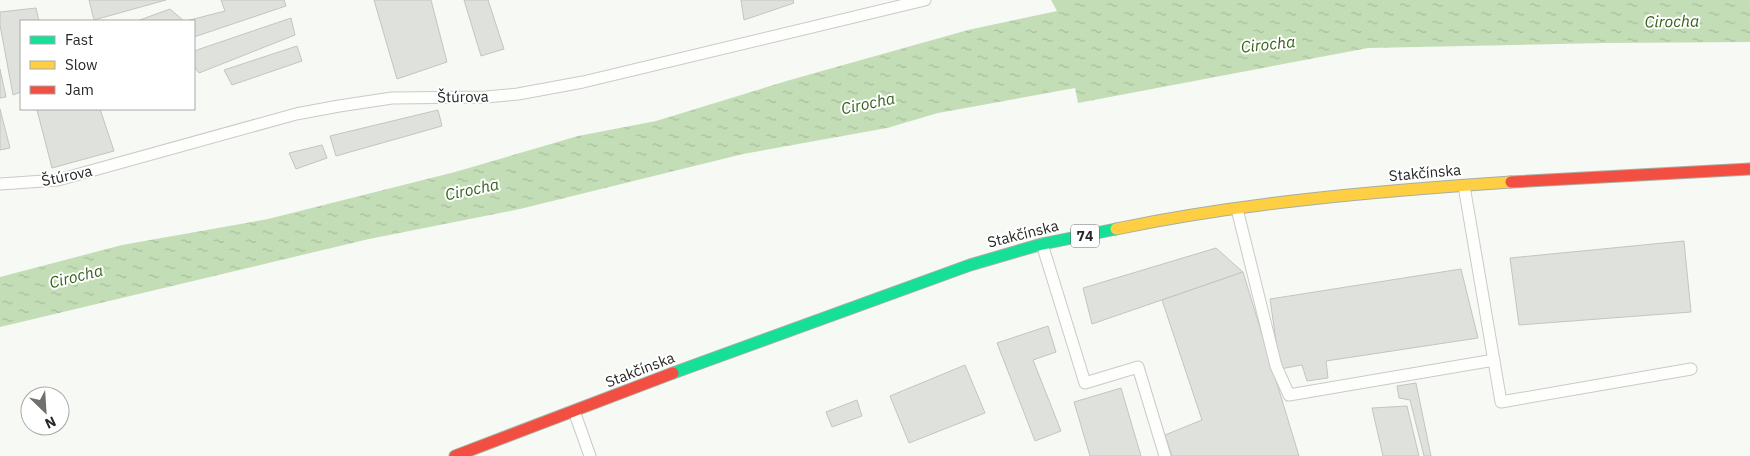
<svg xmlns="http://www.w3.org/2000/svg" width="1750" height="456" viewBox="0 0 1750 456" font-family="'IBM Plex Sans',sans-serif">
  <style>
    .water { fill: url(#water-ripples) }
    .building { fill: #dee1dc; stroke: #c3c5c1 }
    .lines { fill: none; stroke-linecap: round; stroke-linejoin: round }
    .lane-casing { stroke: #c9cbc7; stroke-width: 13 }
    .fast-casing { stroke: #a6aea2; stroke-width: 13 }
    .slow-casing { stroke: #a6aea2; stroke-width: 13 }
    .jam-casing { stroke: #a6aea2; stroke-width: 13 }
    .lane { stroke: #fefefd; stroke-width: 11 }
    .fast { stroke: #16e098; stroke-width: 11 }
    .slow { stroke: #ffcf43; stroke-width: 11 }
    .jam { stroke: #f24e42; stroke-width: 11 }
    .labels { text-anchor: middle; stroke-width: 4; stroke-linejoin: round; paint-order: stroke }
    .shield { fill: #fff; stroke: #676866; stroke-width: 1 }
    .shield-label { font-size: 14px; font-weight: bold; fill: #262825 }
    .street-label { font-size: 15px; fill: #262825; stroke: #fff }
    .water-label { font-size: 16px; font-style: italic; fill: #346218; stroke: #fff }
  </style>
  <defs>
    <pattern id="water-ripples" width="26" height="14" patternUnits="userSpaceOnUse" patternTransform="scale(1.25)"><rect width="26" height="14" fill="#c3deb6"/><path d="M2 4q2-2 4 0t4 0M15 11q2-2 4 0t4 0" fill="none" stroke="#a7be9c"/></pattern>
  </defs>
  <rect width="100%" height="100%" fill="#f6f9f4"/>
  <path class="water" d="M1051 0H1750V42L1605 43 1368 48 1078 103 1075 88 938 113 887 128 743 154 520 209 369 239 0 327V277L122 245 268 219 455 172 578 136 656 121 790 80 968 30 1057 11Z"/>
  <g class="building">
    <path d="M89 0H166L94 20Z"/>
    <path d="M221 0H284L286 6 194 37V21H186L225 11Z"/>
    <path d="M374 0H431L447 62 397 79Z"/>
    <path d="M464 0H488L504 49 481 56Z"/>
    <path d="M741 0H793L794 3 744 20Z"/>
    <path d="M36 8 39 21H21V92L13 95 0 25V12Z"/>
    <path d="M170 9 184 21H137Z"/>
    <path d="M291 18 295 35 199 73 194 66V51Z"/>
    <path d="M297 46 302 61 232 85 224 70Z"/>
    <path d="M0 69 6 97 0 98Z"/>
    <path d="M0 109 10 148 0 150Z"/>
    <path d="M41 109H100L114 151 52 168 37 110Z"/>
    <path d="M438 110 442 126 336 156 330 136Z"/>
    <path d="M322 145 327 158 296 169 289 153Z"/>
    <path d="M1684 241 1691 312 1519 325 1510 258Z"/>
    <path d="M1216 248 1243 272 1092 324 1083 288Z"/>
    <path d="M1461 269 1478 338 1326 361 1328 378 1307 381 1302 365 1280 369 1270 299Z"/>
    <path d="M1243 272 1299 456H1172L1165 435 1202 420 1162 300Z"/>
    <path d="M1048 326 1056 352 1033 360 1061 431 1035 441 997 343Z"/>
    <path d="M965 365 985 413 909 443 890 396Z"/>
    <path d="M1416 383 1431 456H1424L1410 400 1399 398 1397 386Z"/>
    <path d="M1121 388 1141 456H1090L1074 402Z"/>
    <path d="M857 400 862 416 832 427 826 412Z"/>
    <path d="M1407 406 1419 456H1383L1372 408Z"/>
  </g>
  <g class="lines">
    <defs>
      <g id="lane">
        <path d="M0 184 58 180 296 114 339 106 392 98 486 97 518 94 583 82 925 0"/>
        <path d="M1464 186 1501 402 1691 369"/>
        <path d="M1237 209 1276 366 1289 395 1494 360"/>
        <path d="M1042 244 1085 383 1138 367 1165 456"/>
        <path d="M574 411 590 456"/>
      </g>
      <path id="fast" d="M673 373 970 265 1042 244 1116 229"/>
      <path id="slow" d="M1116 229C1246 202 1379 191 1511 182"/>
      <g id="jam">
        <path d="M1511 182 1750 169"/>
        <path d="M455 456 673 373"/>
      </g>
    </defs>
    <use href="#lane" class="lane-casing"/>
    <use href="#fast" class="fast-casing"/>
    <use href="#slow" class="slow-casing"/>
    <use href="#jam" class="jam-casing"/>
    <use href="#lane" class="lane"/>
    <use href="#fast" class="fast"/>
    <use href="#slow" class="slow"/>
    <use href="#jam" class="jam"/>
  </g>
  <g class="labels">
    <rect class="shield" x="1071" y="224.5" width="28" height="23" rx="4"/>
    <g class="shield-label">
      <text x="1085" y="241">74</text>
    </g>
    <g class="street-label">
      <text transform="translate(463 97) rotate(-1)" y="5">Štúrova</text>
      <text transform="translate(1425 173) rotate(-5)" y="5">Stakčínska</text>
      <text transform="translate(67 176) rotate(-12)" y="5">Štúrova</text>
      <text transform="translate(1023 234) rotate(-14)" y="5">Stakčínska</text>
      <text transform="translate(640 370) rotate(-21)" y="5">Stakčínska</text>
    </g>
    <g class="water-label">
      <text transform="translate(1672 21) rotate(-1)" y="6">Cirocha</text>
      <text transform="translate(1268 44) rotate(-6)" y="6">Cirocha</text>
      <text transform="translate(868 103) rotate(-12)" y="6">Cirocha</text>
      <text transform="translate(472 189) rotate(-12)" y="6">Cirocha</text>
      <text transform="translate(76 276) rotate(-14)" y="6">Cirocha</text>
    </g>
  </g>
  <rect x="20" y="20" width="175" height="90" fill="#ffffff" stroke="#a8a9a8"/>
  <rect x="30" y="36" width="25" height="8" fill="#16e098" stroke="#a8a9a8"/>
  <text x="65" y="45" font-size="15" fill="#262825">Fast</text>
  <rect x="30" y="61" width="25" height="8" fill="#ffcf43" stroke="#a8a9a8"/>
  <text x="65" y="70" font-size="15" fill="#262825">Slow</text>
  <rect x="30" y="86" width="25" height="8" fill="#f24e42" stroke="#a8a9a8"/>
  <text x="65" y="95" font-size="15" fill="#262825">Jam</text>
  <g transform="translate(45 411) rotate(155)"><circle r="24" fill="#ffffff" stroke="#a8a9a8"/>
  <path d="M0-4L9 19L0 12L-9 19Z" fill="#6f716d"/>
  <text y="-8" font-size="14" font-weight="bold" text-anchor="middle" fill="#262825">N</text>
  </g>
</svg>
